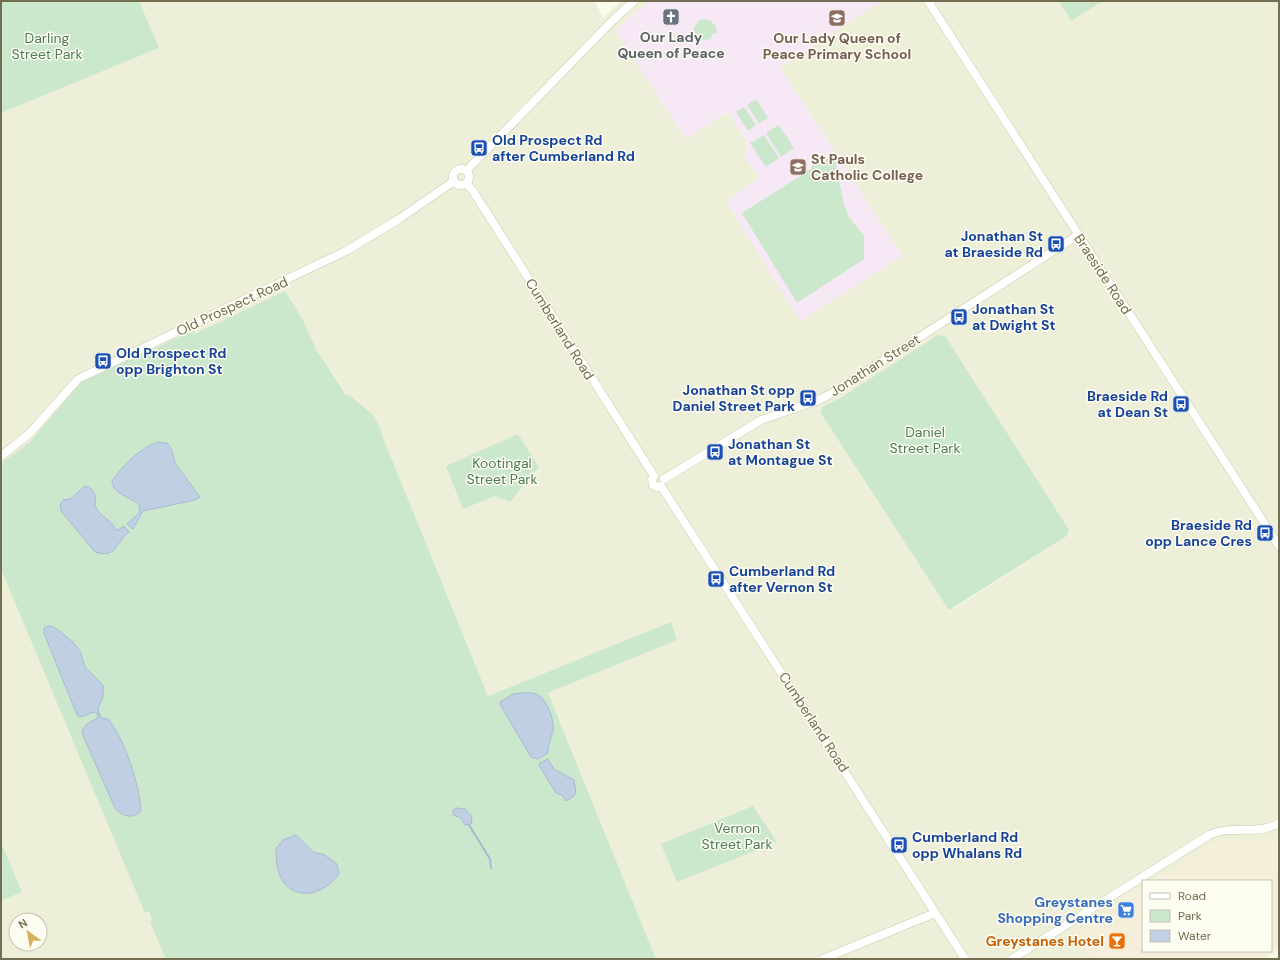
<svg xmlns="http://www.w3.org/2000/svg" width="1280" height="960" viewBox="0 0 1280 960" font-family="'DM Sans',sans-serif">
  <style>
    .residential { fill: #eeefd8; fill-rule: evenodd }
    .commercial { fill: #f4eedb }
    .education { fill: #f7e8f6 }
    .green { fill: #cbe7cc }
    .water { fill: #c1cfe3; stroke: #a9b9d3 }
    .lines { fill: none; stroke-linecap: round; stroke-linejoin: round }
    .stream { stroke: #a9b9d3; stroke-width: 2 }
    .secondary-casing { stroke: #cac7ab; stroke-width: 9 }
    .secondary { stroke: #fff; stroke-width: 8 }
    .labels { text-anchor: middle; stroke-width: 3; stroke-linejoin: round; paint-order: stroke }
    .worship-label { font-size: 14px; font-weight: bold; fill: #5b616d; stroke: #fdfdf2 }
    .park-label { font-size: 14px; fill: #4d7d54; stroke: #fdfdf2 }
    .education-label { font-size: 14px; font-weight: bold; fill: #785e54; stroke: #fdfdf2 }
    .transit-label { font-size: 14px; font-weight: bold; fill: #164399; stroke: #fdfdf2; text-anchor: start }
    .street-label { font-size: 14px; fill: #736d51; stroke: #fdfdf2 }
    .shop-label { font-size: 14px; font-weight: bold; fill: #366cbe; stroke: #fdfdf2; text-anchor: end }
    .food-label { font-size: 14px; font-weight: bold; fill: #c56008; stroke: #fdfdf2; text-anchor: end }
  </style>
  <rect width="100%" height="100%" fill="#fafbeb"/>
  <g class="residential">
    <path d="M139 1H595L603 18 621 1H649L616 30 686 139 728 112 746 140 749 146 744 156 759 178 726 201 800 320 902 256 780 67 882 1H1059L1071 21 1103 1H1279V836L1263 841 1232 839 1217 841 1153 881H1143V887L1073 932 1091 959H656L548 693 677 640 671 622 488 696 375 419 347 396 316 349 303 320 285 292 42 437 1 468V113L159 48ZM842 397 1069 530 1067 536 953 609H948L820 412 822 407ZM477 453 510 502 495 496 446 466Z"/>
    <path d="M1 560 169 959H1V901L22 892 1 842ZM16 920H40V944H16Z"/>
  </g>
  <path class="commercial" d="M1279 836V949L1264 959H1091L1073 932 1143 887V951H1271V881H1153L1217 841 1225 839 1263 841Z"/>
  <path class="education" d="M649 1H882L780 67 902 256 800 321 726 201 759 178 744 156 749 146 746 140 728 112 686 139 615 30Z"/>
  <g class="green">
    <path d="M1 1H139L159 48 1 113Z"/>
    <path d="M1059 1H1103L1071 21Z"/>
    <path d="M704 19C711 20 717 25 717 33L712 34 711 39 699 41 695 37 694 28 699 20Z"/>
    <path d="M756 99 768 118 759 123 747 105Z"/>
    <path d="M744 107 756 125 748 131 736 112Z"/>
    <path d="M779 125 794 148 781 157 766 133Z"/>
    <path d="M764 135 779 158 766 167 750 143Z"/>
    <path d="M814 159H835L844 205 849 217 864 236V259L797 303 742 213 811 169Z"/>
    <path d="M285 291 303 320 316 349 346 395H349L373 415 382 432 381 433 488 696 671 622 677 640 548 693 656 959H166L150 922 152 920 149 911 145 913 1 569V463L30 442 81 382 195 330 194 334Z"/>
    <path d="M938 335 945 336 1069 530 1067 536 951 609H948L820 412 822 407 842 397Z"/>
    <path d="M518 434 539 467 510 502 495 496 463 509 446 466Z"/>
    <path d="M753 806 777 842 677 882 661 844Z"/>
    <path d="M1 842 22 892 1 901Z"/>
  </g>
  <g class="water">
    <path d="M158 442 167 443 171 448 175 463 200 497 195 500 143 511 133 529 127 524 139 513 140 506C133 497 112 495 112 481 123 465 140 448 158 442Z"/>
    <path d="M85 486C96 489 96 497 95 506 99 516 111 519 116 530H118L124 526 129 532C115 542 118 559 95 552L61 511 60 505 63 500 70 499Z"/>
    <path d="M49 626 54 627 72 641 80 651 85 667 103 685V697L98 709 101 718 108 719C124 737 140 787 141 811 134 819 122 817 115 808L82 733C84 724 90 722 98 718L97 713C91 711 85 717 79 717L77 715 44 633V628Z"/>
    <path d="M522 693C527 693 533 692 538 695 547 700 555 720 553 731 551 739 548 744 548 753L538 759 531 757 501 706 500 702 513 694Z"/>
    <path d="M548 759 554 769 574 780 576 793 573 797 566 801 562 795 556 793 539 765 540 763Z"/>
    <path d="M457 808 465 809 472 817 471 824 465 825 461 818 453 815V810Z"/>
    <path d="M296 835 313 852 325 855 337 864 339 874C327 891 302 902 285 884 277 875 276 860 276 849L283 840Z"/>
  </g>
  <g class="lines">
    <path class="stream" d="M469 825 490 859 491 868"/>
    <defs>
      <g id="secondary">
        <path d="M928 1 1279 546"/>
        <circle cx="461" cy="177" r="8"/>
        <path d="M466 171 613 20 634 1"/>
        <path d="M466 183 473 191 654 476"/>
        <path d="M1 456 30 433 78 379 346 251 399 219 454 181"/>
        <path d="M654 476 652 479 653 485 656 487 661 486"/>
        <path d="M664 479 761 420 819 400 836 391 1078 235"/>
        <path d="M661 486 965 959"/>
        <path d="M823 959 935 913"/>
        <path d="M1012 959 1209 835C1232 824 1257 836 1279 823"/>
      </g>
    </defs>
    <use href="#secondary" class="secondary-casing"/>
    <use href="#secondary" class="secondary"/>
  </g>
  <defs>
    <symbol id="church-square" viewBox="-11 -11 22 22"><rect x="-9" y="-9" width="18" height="18" rx="4" fill="#6b7280" stroke="#fdfdf2"/><path d="M-1.2-6h2.4v3.5h3.3v2.4h-3.3V6h-2.4V-.1h-3.3v-2.4h3.3Z" fill="#fff"/></symbol>
    <symbol id="school-square" viewBox="-11 -11 22 22"><rect x="-9" y="-9" width="18" height="18" rx="4" fill="#8d6e63" stroke="#fdfdf2"/><path d="M0-5L7-2L0 1L-7-2ZM-4 1L0 2.5L4 1V4Q0 6-4 4Z" fill="#fff"/></symbol>
    <symbol id="bus-square" viewBox="-11 -11 22 22"><rect x="-9" y="-9" width="18" height="18" rx="4" fill="#1a4fb4" stroke="#fdfdf2"/><path d="M-5-6H5V4H4V6H2V4H-2V6H-4V4H-5ZM-3.5-4V0h7V-4ZM-3.5 1.2v1.5H-2V1.2ZM2 1.2v1.5H3.5V1.2Z" fill="#fff"/></symbol>
    <symbol id="supermarket-square" viewBox="-11 -11 22 22"><rect x="-9" y="-9" width="18" height="18" rx="4" fill="#3f7fe0" stroke="#fdfdf2"/><path d="M-6-5.5h2.5l.6 2H6L4.5 2H-2.5L-4.4-4H-6ZM-1.5 3.2a1.3 1.3 0 1 0 .1 0ZM3 3.2a1.3 1.3 0 1 0 .1 0Z" fill="#fff"/></symbol>
    <symbol id="bar-square" viewBox="-11 -11 22 22"><rect x="-9" y="-9" width="18" height="18" rx="4" fill="#e8710a" stroke="#fdfdf2"/><path d="M-6-5H6L.8 .8V4.5H3.5V6h-7V4.5H-.8V.8Z" fill="#fff"/></symbol>
  </defs>
  <g fill-rule="evenodd">
    <use href="#church-square" x="661" y="7" width="20" height="20"/>
    <use href="#school-square" x="827" y="8" width="20" height="20"/>
    <use href="#bus-square" x="469" y="138" width="20" height="20"/>
    <use href="#school-square" x="788" y="157" width="20" height="20"/>
    <use href="#bus-square" x="1046" y="234" width="20" height="20"/>
    <use href="#bus-square" x="949" y="307" width="20" height="20"/>
    <use href="#bus-square" x="93" y="351" width="20" height="20"/>
    <use href="#bus-square" x="798" y="388" width="20" height="20"/>
    <use href="#bus-square" x="1171" y="394" width="20" height="20"/>
    <use href="#bus-square" x="705" y="442" width="20" height="20"/>
    <use href="#bus-square" x="1255" y="523" width="20" height="20"/>
    <use href="#bus-square" x="706" y="569" width="20" height="20"/>
    <use href="#bus-square" x="889" y="835" width="20" height="20"/>
    <use href="#supermarket-square" x="1116" y="900" width="20" height="20"/>
    <use href="#bar-square" x="1107" y="931" width="20" height="20"/>
  </g>
  <g class="labels">
    <g class="worship-label">
      <text x="671" y="42">Our Lady<tspan x="671" dy="16">Queen of Peace</tspan></text>
    </g>
    <g class="park-label">
      <text x="47" y="43">Darling<tspan x="47" dy="16">Street Park</tspan></text>
      <text x="925" y="437">Daniel<tspan x="925" dy="16">Street Park</tspan></text>
      <text x="502" y="468">Kootingal<tspan x="502" dy="16">Street Park</tspan></text>
      <text x="737" y="833">Vernon<tspan x="737" dy="16">Street Park</tspan></text>
    </g>
    <g class="education-label">
      <text x="837" y="43">Our Lady Queen of<tspan x="837" dy="16">Peace Primary School</tspan></text>
      <text x="811" y="164" text-anchor="start">St Pauls<tspan x="811" dy="16">Catholic College</tspan></text>
    </g>
    <g class="transit-label">
      <text x="492" y="145">Old Prospect Rd<tspan x="492" dy="16">after Cumberland Rd</tspan></text>
      <text x="1043" y="241" text-anchor="end">Jonathan St<tspan x="1043" dy="16">at Braeside Rd</tspan></text>
      <text x="972" y="314">Jonathan St<tspan x="972" dy="16">at Dwight St</tspan></text>
      <text x="116" y="358">Old Prospect Rd<tspan x="116" dy="16">opp Brighton St</tspan></text>
      <text x="795" y="395" text-anchor="end">Jonathan St opp<tspan x="795" dy="16">Daniel Street Park</tspan></text>
      <text x="1168" y="401" text-anchor="end">Braeside Rd<tspan x="1168" dy="16">at Dean St</tspan></text>
      <text x="728" y="449">Jonathan St<tspan x="728" dy="16">at Montague St</tspan></text>
      <text x="1252" y="530" text-anchor="end">Braeside Rd<tspan x="1252" dy="16">opp Lance Cres</tspan></text>
      <text x="729" y="576">Cumberland Rd<tspan x="729" dy="16">after Vernon St</tspan></text>
      <text x="912" y="842">Cumberland Rd<tspan x="912" dy="16">opp Whalans Rd</tspan></text>
    </g>
    <g class="street-label">
      <text transform="translate(1103 274) rotate(57)" y="5">Braeside Road</text>
      <text transform="translate(232 306) rotate(-25)" y="5">Old Prospect Road</text>
      <text transform="translate(560 329) rotate(58)" y="5">Cumberland Road</text>
      <text transform="translate(875 365) rotate(-32)" y="5">Jonathan Street</text>
      <text transform="translate(814 722) rotate(57)" y="5">Cumberland Road</text>
    </g>
    <g class="shop-label">
      <text x="1113" y="907">Greystanes<tspan x="1113" dy="16">Shopping Centre</tspan></text>
    </g>
    <g class="food-label">
      <text x="1104" y="946">Greystanes Hotel</text>
    </g>
  </g>
  <rect width="1280" height="960" fill="none" stroke="#736d51" stroke-width="4"/>
  <rect x="1142" y="880" width="130" height="72" fill="#fdfdf2" stroke="#c6c3b2"/>
  <rect x="1150" y="893" width="20" height="6" fill="#ffffff" stroke="#c6c3b2"/>
  <text x="1178" y="900" font-size="12" fill="#736d51">Road</text>
  <rect x="1150" y="910" width="20" height="12" fill="#cbe7cc" stroke="#c6c3b2"/>
  <text x="1178" y="920" font-size="12" fill="#736d51">Park</text>
  <rect x="1150" y="930" width="20" height="12" fill="#c1cfe3" stroke="#c6c3b2"/>
  <text x="1178" y="940" font-size="12" fill="#736d51">Water</text>
  <g transform="translate(28 932) rotate(328)"><circle r="19" fill="#fdfdf2" stroke="#c6c3b2"/>
  <path d="M0-3L7 15L0 10L-7 15Z" fill="#d6b05f"/>
  <text y="-6" font-size="11" font-weight="bold" text-anchor="middle" fill="#736d51">N</text>
  </g>
</svg>
